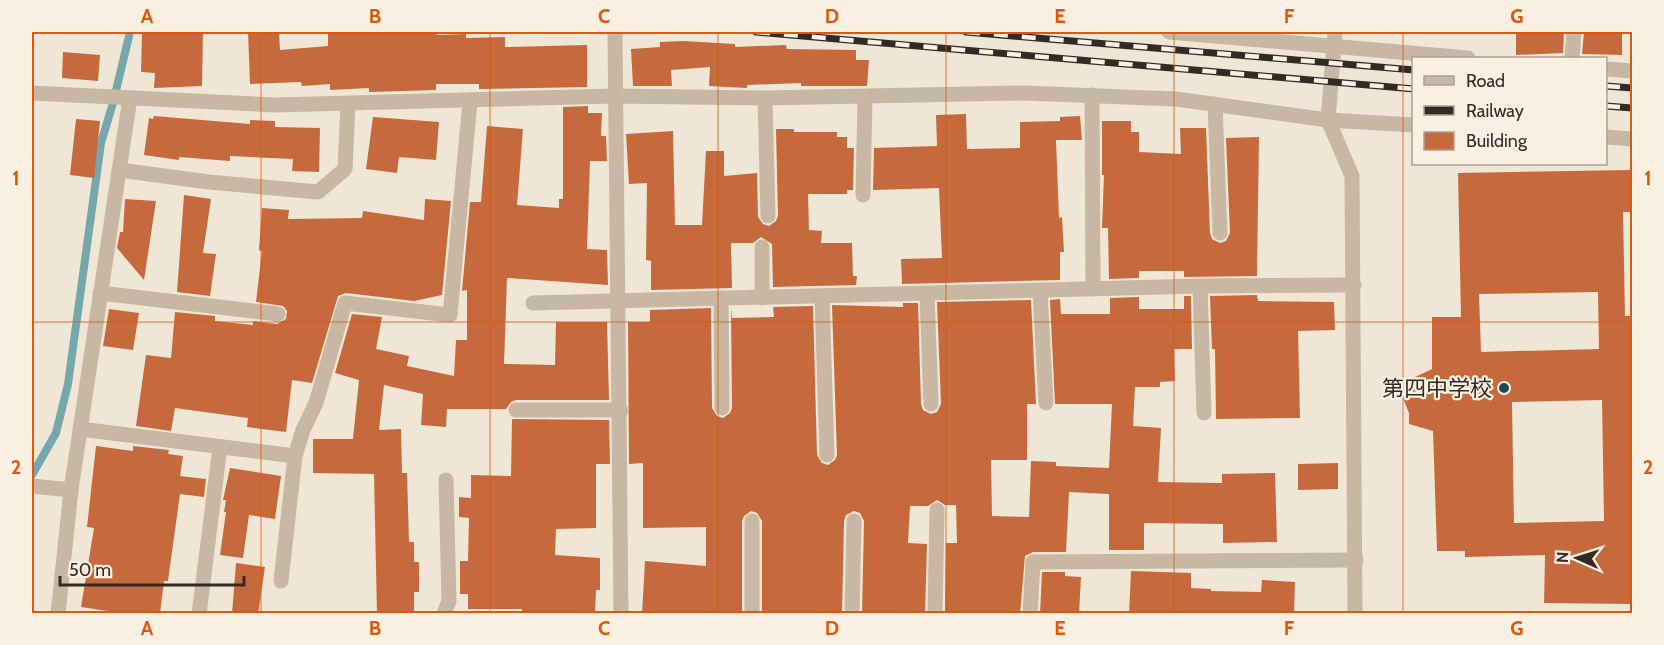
<svg xmlns="http://www.w3.org/2000/svg" width="1664" height="645" viewBox="0 0 1664 645" font-family="Cabin,'Noto Sans JP',sans-serif">
  <style>
    .lines { fill: none; stroke-linecap: round; stroke-linejoin: round }
    .stream { stroke: #75a7ad; stroke-width: 8 }
    .building { fill: #c66a3e; fill-rule: evenodd }
    .minor { stroke: #c8b7a3; stroke-width: 15 }
    .rail-casing { stroke: #332a25; stroke-width: 7 }
    .rail { stroke: #f9f0e2; stroke-width: 4.5; stroke-dasharray: 14; stroke-linecap: butt }
    .grid { fill: none; stroke: #df570d; stroke-width: 1.5; stroke-opacity: 0.55 }
    .poi-dot { fill: #1b4c54; stroke: #f9f0e2; stroke-width: 2 }
    .labels { text-anchor: middle; stroke-width: 4.5; stroke-linejoin: round; paint-order: stroke }
    .poi-label { font-size: 22px; fill: #332a25; stroke: #f9f0e2; text-anchor: end }
    .neatline { fill: none; stroke: #df570d; stroke-width: 2 }
    .grid-label { font-size: 20px; text-anchor: middle; font-weight: bold; fill: #df570d }
  </style>
  <rect width="100%" height="100%" fill="#f0e6d6"/>
  <g class="lines">
    <path class="stream" d="M32 475 56 433 68 384 101 143 113 103 130 32"/>
  </g>
  <g class="building">
    <path d="M142 32H203L202 86 154 88 155 73 141 72Z"/>
    <path d="M248 32H279L280 50 328 46V33L387 32H437V35L466 34V38L505 37V47L587 45V87L479 89V84H436V90L369 92V88L330 90V84L302 86 301 82 250 84Z"/>
    <path d="M1516 32H1564L1563 53 1516 55Z"/>
    <path d="M1584 32H1622V55L1582 54Z"/>
    <path d="M683 41 735 44V47L786 45 787 49 856 50V60H869L867 86H801V83L747 85V88L709 86 710 67 671 70 672 86H633L631 49 660 47V42Z"/>
    <path d="M63 52 100 55 98 81 62 78Z"/>
    <path d="M588 106V113H602L601 136H606L607 161H590L587 249 607 250 608 285 507 278 504 364 555 365 556 322H607L609 400H516L511 402 506 409H447L446 427 421 425 423 394 384 385 379 430 401 429 402 473H407L409 542H414V562H419V592H414V614H377L374 474 313 473V439H353L359 380 335 373 352 314 382 317 376 349 409 356 407 366 454 376 456 340H467V290L462 291 470 202H481L487 126 523 129 517 205 559 208V199H563V107Z"/>
    <path d="M966 114 967 149 1020 148V122L1060 121V117L1080 116 1082 140H1056L1059 218 1062 217 1064 252H1060V280L902 284 901 259 942 258 939 188 873 190 874 148 937 146 936 115Z"/>
    <path d="M154 116 250 124V120L275 121V127L320 128 319 172 292 171 293 159 230 156V161L179 157V160L144 155 149 118 153 119Z"/>
    <path d="M373 117 439 122 436 160 399 157 397 173 366 169Z"/>
    <path d="M76 119 100 121 94 178 70 175Z"/>
    <path d="M1102 121H1131V132H1139V152L1181 154 1180 128H1206L1210 233 1212 239 1220 243 1226 241 1230 233 1226 138 1259 137 1257 276 1184 277V271H1139V278L1109 279 1108 228H1102L1104 175H1102Z"/>
    <path d="M776 129H794V132H837V137H847V148H854L853 190H847V194H808L809 230 822 231 821 243H852L853 276H857L856 285 773 287 772 244 761 237 753 243H731L732 288 651 290V261L646 260 647 183 629 184 626 134 673 131 675 225H702L706 151H724V176L757 173 758 217 763 224 769 226 776 221 778 216Z"/>
    <path d="M1632 170V212H1623L1625 316H1632V604L1544 603 1545 555 1465 557V551H1437L1433 431 1409 424V413L1403 398 1409 380 1432 369V317H1461L1458 173ZM1598 292 1599 349 1481 352 1479 294ZM1602 400 1604 521 1514 523 1512 402Z"/>
    <path d="M184 195 211 199 203 253 216 254 210 296 177 292Z"/>
    <path d="M125 199 156 201 144 280 117 248 120 232H123Z"/>
    <path d="M425 199 451 201 442 295 414 301 346 293 338 296 312 383 292 380 286 432 247 427 248 418 175 408 171 431 136 426 146 355 171 358 175 312 215 316V321L253 325V321L277 324 286 319 287 311 283 306 256 302 262 251 259 250 262 208 289 210 288 219 362 218 363 211 424 220Z"/>
    <path d="M1257 295 1258 301 1334 302 1335 330 1298 331 1300 418 1216 419 1215 349H1212L1210 296Z"/>
    <path d="M1184 296H1191L1192 349H1174L1175 381 1160 382V387H1135L1133 426 1161 428 1158 482 1222 483V474L1275 473 1277 542 1223 543V524L1144 523V550H1109V494L1069 492 1066 552H1033L1025 556 1020 614H945L946 543H957L956 505H945L937 500 928 506H910L908 543 927 544 925 614H862L864 521 860 513 854 511 846 515 844 521 842 614H762V521L757 513 751 511 744 516 742 521V614H642L645 561 706 566V527L643 528V463L629 464 628 322H650V310L711 308 712 408 717 416 723 418 730 413 732 408 731 308 732 318 774 317 773 307 813 306 817 455 822 463 828 465 835 460 837 455 832 305 903 307V303H918L921 404 923 410 931 414 937 412 941 404 937 302 1031 300 1036 404H1027V460H991L992 516 1029 517 1031 461 1056 462V466L1109 468 1112 404H1055L1050 300 1060 299 1061 314H1110V298L1139 297V309H1184Z"/>
    <path d="M109 309 139 313 133 350 103 346Z"/>
    <path d="M512 419 609 420 610 464H596V528L556 529 555 555 600 558V590H596L595 614H522V609H468V594H460V561H468L469 518 459 517V497L471 498V475L511 476Z"/>
    <path d="M96 446 133 451V446L169 450 168 454 183 456 180 476 206 479 204 497 180 494 168 581H164L160 614H128L81 607 94 528 87 527Z"/>
    <path d="M1338 463V489L1298 490V464Z"/>
    <path d="M230 468 281 476 275 519 249 515 243 558 220 555 226 512H224L226 500H223Z"/>
    <path d="M236 563 265 567 258 614H232Z"/>
    <path d="M1131 571 1191 573V588L1211 589V591L1261 592 1262 580 1295 582 1294 614H1129Z"/>
    <path d="M1042 572H1065V576L1081 577 1079 614H1040Z"/>
  </g>
  <g class="lines">
    <g class="minor">
      <path d="M615 32 621 614"/>
      <path d="M1169 32 1468 58"/>
      <path d="M1335 32 1328 120 1352 176 1355 614"/>
      <path d="M1572 58 1574 32"/>
      <path d="M1606 69 1632 71"/>
      <path d="M32 93 275 105 615 96 765 98 1024 93 1176 99 1328 120 1414 125"/>
      <path d="M1092 95 1093 289"/>
      <path d="M765 98 768 216"/>
      <path d="M1215 104 1220 233"/>
      <path d="M1606 137 1632 139"/>
      <path d="M119 170 209 182 318 192 345 169 348 104"/>
      <path d="M863 195 865 97"/>
      <path d="M762 247V298"/>
      <path d="M1200 286 1204 413"/>
      <path d="M1040 291 1046 403"/>
      <path d="M100 293 278 314"/>
      <path d="M927 294 931 404"/>
      <path d="M822 297 827 455"/>
      <path d="M721 299 722 408"/>
      <path d="M533 303 1200 286 1354 285"/>
      <path d="M516 410H621"/>
      <path d="M80 429 295 456"/>
      <path d="M32 486 71 490"/>
      <path d="M752 521V614"/>
      <path d="M281 581 295 456 303 430 316 403 345 303 450 315 470 102"/>
      <path d="M58 614 71 490 130 98"/>
      <path d="M199 614 220 447"/>
      <path d="M444 614 449 601 446 480"/>
      <path d="M852 614 854 521"/>
      <path d="M935 614 937 510"/>
      <path d="M1030 614 1033 562 1356 560"/>
    </g>
    <defs>
      <g id="rail">
        <path d="M756 32 1414 89"/>
        <path d="M966 32 1414 70"/>
        <path d="M1606 86 1632 88"/>
        <path d="M1606 106 1632 108"/>
      </g>
    </defs>
    <use href="#rail" class="rail-casing"/>
    <use href="#rail" class="rail"/>
  </g>
  <path class="grid" d="M261 32V614M490 32V614M718 32V614M946 32V614M1174 32V614M1403 32V614M32 322H1632"/>
  <circle class="poi-dot" cx="1504" cy="388" r="6"/>
  <g class="labels">
    <g class="poi-label">
      <text x="1492" y="396">第四中学校</text>
    </g>
  </g>
  <rect width="1664" height="645" fill="none" stroke="#f9f0e2" stroke-width="66"/>
  <rect x="1412" y="57" width="195" height="108" fill="#f9f0e2" stroke="#aaa196" stroke-width="1.5"/>
  <rect x="1424" y="76" width="30" height="9" fill="#c8b7a3" stroke="#aaa196" stroke-width="1.5"/>
  <text x="1466" y="87" font-size="18" fill="#332a25">Road</text>
  <rect x="1424" y="106" width="30" height="9" fill="#332a25" stroke="#aaa196" stroke-width="1.5"/>
  <text x="1466" y="117" font-size="18" fill="#332a25">Railway</text>
  <rect x="1424" y="132" width="30" height="18" fill="#c66a3e" stroke="#aaa196" stroke-width="1.5"/>
  <text x="1466" y="147" font-size="18" fill="#332a25">Building</text>
  <g transform="translate(1577 558) rotate(273)" stroke="#f9f0e2" stroke-width="4.5" paint-order="stroke">
  <path d="M0-4.5L10 22L0 15L-10 22Z" fill="#332a25"/>
  <text y="-9" font-size="16" font-weight="bold" text-anchor="middle" fill="#332a25">N</text>
  </g>
  <path d="M60 576v9h184v-9" fill="none" stroke="#332a25" stroke-width="3"/>
  <text x="69" y="576" font-size="18" fill="#332a25" stroke="#f9f0e2" stroke-width="4.5" paint-order="stroke">50 m</text>
  <rect x="33" y="33" width="1598" height="579" class="neatline"/>
  <g class="grid-label">
    <text x="147" y="23">A</text>
    <text x="375" y="23">B</text>
    <text x="604" y="23">C</text>
    <text x="832" y="23">D</text>
    <text x="1060" y="23">E</text>
    <text x="1289" y="23">F</text>
    <text x="1517" y="23">G</text>
    <text x="16" y="185">1</text>
    <text x="1648" y="185">1</text>
    <text x="16" y="474">2</text>
    <text x="1648" y="474">2</text>
    <text x="147" y="635">A</text>
    <text x="375" y="635">B</text>
    <text x="604" y="635">C</text>
    <text x="832" y="635">D</text>
    <text x="1060" y="635">E</text>
    <text x="1289" y="635">F</text>
    <text x="1517" y="635">G</text>
  </g>
</svg>
